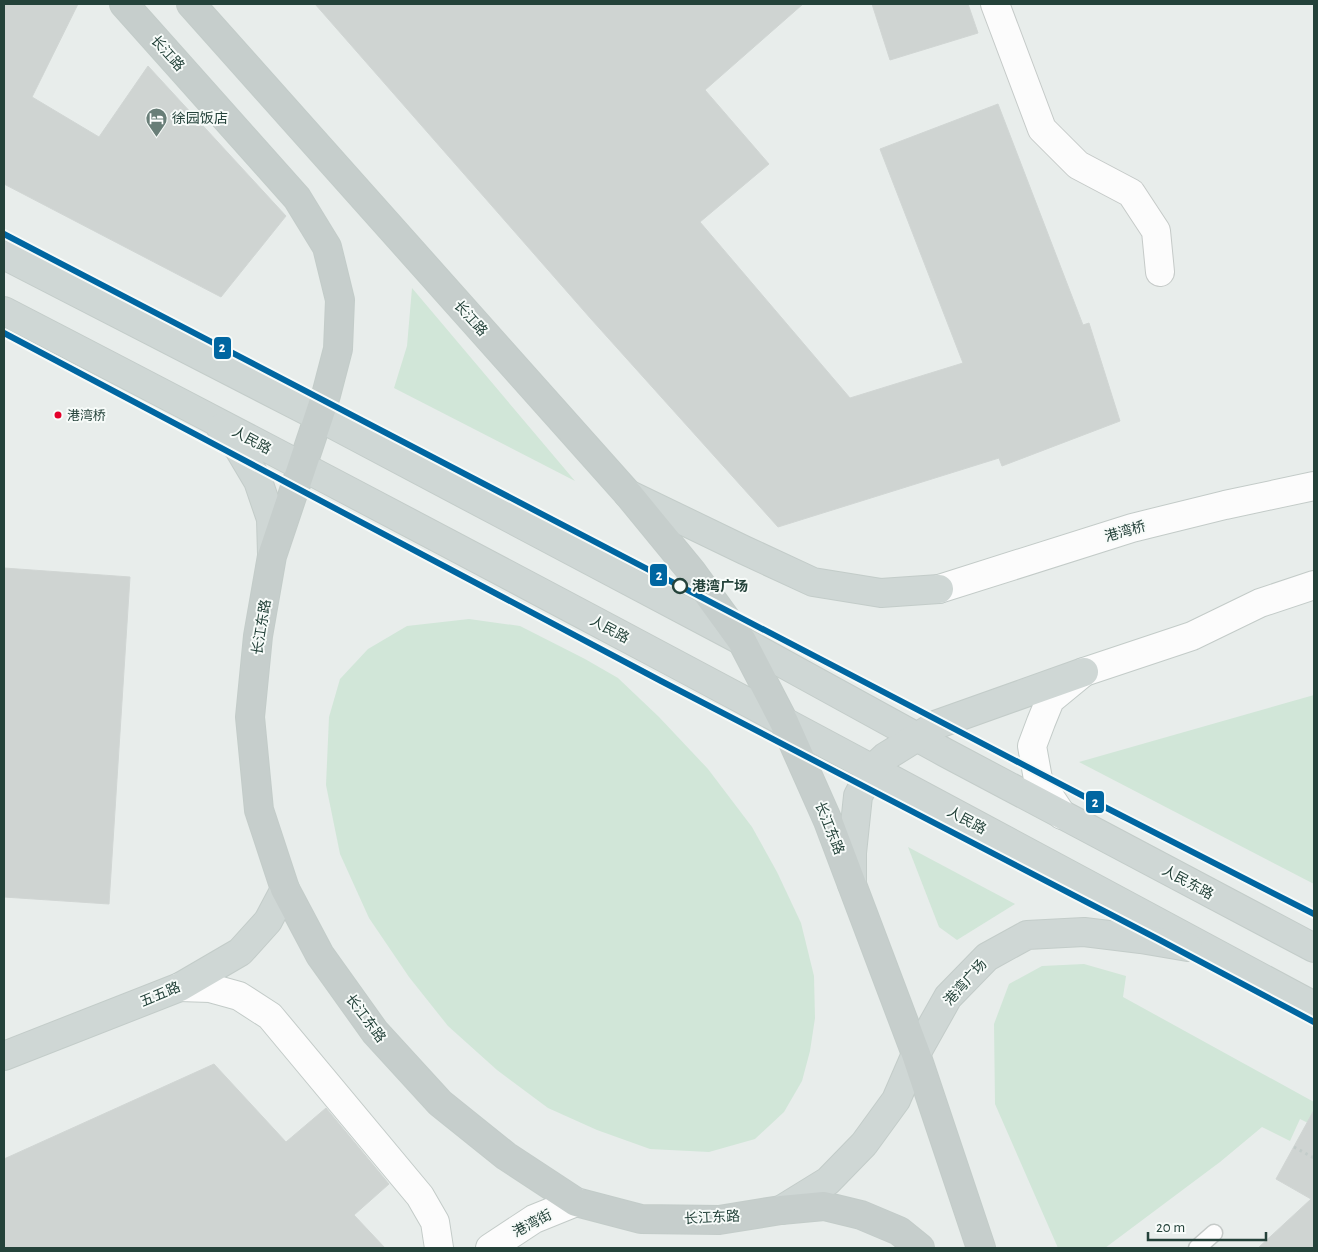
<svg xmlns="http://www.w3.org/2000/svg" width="1318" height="1252" viewBox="0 0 1318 1252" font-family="'Alegreya Sans','Noto Sans SC',sans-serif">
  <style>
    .green { fill: #d1e6d8 }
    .building { fill: #cfd4d2; stroke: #d1d6d4 }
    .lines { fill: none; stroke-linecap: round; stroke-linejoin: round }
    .service-casing { stroke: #c5cac8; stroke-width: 19 }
    .minor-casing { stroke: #c5cac8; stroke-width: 30 }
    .secondary-casing { stroke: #c3cbc8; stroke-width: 30 }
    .primary-casing { stroke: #c3ccc9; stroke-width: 30 }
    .trunk-casing { stroke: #c3ccc9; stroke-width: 30 }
    .path { stroke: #c3ccca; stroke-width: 3; stroke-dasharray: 2.5 4; stroke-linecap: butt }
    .service { stroke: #fcfcfc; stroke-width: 16 }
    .minor { stroke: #fcfcfc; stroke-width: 28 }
    .secondary { stroke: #fcfcfc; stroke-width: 28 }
    .primary { stroke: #cfd7d5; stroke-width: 28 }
    .trunk { stroke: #c6cecc; stroke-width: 28 }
    .metro-1-casing { stroke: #f7fbf9; stroke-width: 10 }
    .metro-1 { stroke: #0066a1; stroke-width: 6 }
    .bus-dot { fill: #e4002b; stroke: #f7fbf9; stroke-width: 2 }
    .stop-dot { fill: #f7fbf9; stroke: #24423a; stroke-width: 2.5 }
    .labels { text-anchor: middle; stroke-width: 4; stroke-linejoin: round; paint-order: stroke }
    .bus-label { font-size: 13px; fill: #24423a; stroke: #f7fbf9; text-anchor: start }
    .street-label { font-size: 14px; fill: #24423a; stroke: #f7fbf9 }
    .poi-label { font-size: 14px; fill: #24423a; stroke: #f7fbf9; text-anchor: start }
    .stop-label { font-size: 14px; font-weight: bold; fill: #24423a; stroke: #f7fbf9; text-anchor: start }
    .line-badge { stroke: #f7fbf9; stroke-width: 2 }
    .badge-label { font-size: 14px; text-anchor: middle; font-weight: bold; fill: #fff }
  </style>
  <rect width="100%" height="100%" fill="#e8edeb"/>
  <g class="green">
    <path d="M412 288 575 481 394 388 407 346Z"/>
    <path d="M469 619 520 626 585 659 618 678 659 717 708 769 752 827 777 872 801 923 814 976 815 1018 810 1051 802 1081 784 1112 755 1139 709 1152 650 1149 597 1130 548 1108 497 1070 448 1026 409 977 369 918 340 854 326 785 329 717 340 679 368 649 407 626Z"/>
    <path d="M1314 695V884L1079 762Z"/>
    <path d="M908 847 1015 904 957 940 939 927Z"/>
    <path d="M1084 964 1126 976 1123 997 1314 1102V1126L1300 1119 1290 1141 1262 1127 1220 1162 1105 1248H1058L995 1104 994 1024 1009 984 1042 966Z"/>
  </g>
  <g class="building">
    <path d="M4 4H78L32 97 99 137 148 66 286 216 221 297 4 184Z"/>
    <path d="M315 4H803L705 90 769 164 700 222 850 398 963 363 880 149 998 104 1083 325 1089 323 1120 421 1002 466 999 458 778 527 591 319Z"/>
    <path d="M872 4H968L978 33 890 60Z"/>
    <path d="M4 568 130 577 109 904 4 897Z"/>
    <path d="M214 1064 286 1142 326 1108 389 1184 354 1215 385 1248H4V1159Z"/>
    <path d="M1314 1110V1248H1258L1311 1199 1276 1179Z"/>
  </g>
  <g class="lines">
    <defs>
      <path id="service" d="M1197 1248 1214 1233"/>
      <path id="minor" d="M995 4 1042 129 1078 165 1131 193 1156 231 1160 272"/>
      <g id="secondary">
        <path d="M939 589 1132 528 1225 505 1314 486"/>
        <path d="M1062 815 1038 779 1032 746 1041 722 1050 700 1084 672 1192 636 1260 603 1314 585"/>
        <path d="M180 987 210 988 239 996 270 1016 420 1196 435 1222 439 1248"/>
        <path d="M490 1248 534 1219 576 1202"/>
      </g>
      <g id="primary">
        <path d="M4 255 319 417 742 641 946 753 1314 948"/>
        <path d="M4 311C443 538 879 772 1314 1006"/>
        <path d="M221 428 239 449 258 481 271 519 272 554"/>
        <path d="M628 494 744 550 813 582 881 593 939 589"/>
        <path d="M852 884V853L858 796 872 769 885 757 938 724 1084 672"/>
        <path d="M4 1056 180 987 240 952 268 921 285 889"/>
        <path d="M781 1210 828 1181 864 1144 896 1100 916 1054 948 997 987 957 1027 935 1084 932 1141 939 1188 947"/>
      </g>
      <g id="trunk">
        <path d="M124 4 297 198 327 247 340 300 338 349 326 395 272 556 258 636 250 717 259 810 285 889 320 955 375 1032 440 1103 506 1156 576 1202 641 1219 719 1220 781 1210 824 1206 861 1215 899 1231 920 1248"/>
        <path d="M191 4 628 494 692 572 742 641 784 722 828 821 916 1054 981 1248"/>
      </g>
    </defs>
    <use href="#service" class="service-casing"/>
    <use href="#minor" class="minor-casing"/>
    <use href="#secondary" class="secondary-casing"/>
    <use href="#primary" class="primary-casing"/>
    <use href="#trunk" class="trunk-casing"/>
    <path class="path" d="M1294 1147 1314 1158"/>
    <use href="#service" class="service"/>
    <use href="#minor" class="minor"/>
    <use href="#secondary" class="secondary"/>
    <use href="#primary" class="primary"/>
    <use href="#trunk" class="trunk"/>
    <defs>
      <g id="metro-1">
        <path d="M4 234 1089 799 1314 914"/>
        <path d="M4 333 661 681 1156 938 1314 1022"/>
      </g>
    </defs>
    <use href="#metro-1" class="metro-1-casing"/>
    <use href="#metro-1" class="metro-1"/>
  </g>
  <defs>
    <symbol id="hotel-pin" viewBox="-11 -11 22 30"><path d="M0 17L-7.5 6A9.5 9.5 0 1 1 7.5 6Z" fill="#697e78" stroke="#f7fbf9"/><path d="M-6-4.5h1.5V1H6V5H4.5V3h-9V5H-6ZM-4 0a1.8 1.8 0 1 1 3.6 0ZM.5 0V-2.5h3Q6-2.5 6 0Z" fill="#fff"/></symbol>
  </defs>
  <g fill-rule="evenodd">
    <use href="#hotel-pin" x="144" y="106" width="25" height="34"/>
  </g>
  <circle class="bus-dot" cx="58" cy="415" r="4.5"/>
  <circle class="stop-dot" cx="680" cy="586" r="7"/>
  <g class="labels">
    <g class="bus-label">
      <text x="67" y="420">港湾桥</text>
    </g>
    <g class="street-label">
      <text transform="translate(168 53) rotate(48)" y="5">长江路</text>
      <text transform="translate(471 318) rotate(48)" y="5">长江路</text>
      <text transform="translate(252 440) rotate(28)" y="5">人民路</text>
      <text transform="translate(1125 531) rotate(-16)" y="5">港湾桥</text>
      <text transform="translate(261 627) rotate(-81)" y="5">长江东路</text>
      <text transform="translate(610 629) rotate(28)" y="5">人民路</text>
      <text transform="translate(967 820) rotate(28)" y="5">人民路</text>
      <text transform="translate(830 828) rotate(68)" y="5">长江东路</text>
      <text transform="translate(1188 882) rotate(28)" y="5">人民东路</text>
      <text transform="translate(965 982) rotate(-48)" y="5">港湾广场</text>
      <text transform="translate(160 994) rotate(-23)" y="5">五五路</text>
      <text transform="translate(366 1018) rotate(53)" y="5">长江东路</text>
      <text transform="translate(712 1217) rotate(-3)" y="5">长江东路</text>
      <text transform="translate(532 1223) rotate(-28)" y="5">港湾街</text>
    </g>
    <g class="poi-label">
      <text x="172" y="123">徐园饭店</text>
    </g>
    <g class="stop-label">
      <text x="692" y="591">港湾广场</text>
    </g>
  </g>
  <g class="line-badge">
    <rect x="213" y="336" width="19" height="24" rx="5" fill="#0066a1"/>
    <rect x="649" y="563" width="19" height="24" rx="5" fill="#0066a1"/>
    <rect x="1085" y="790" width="20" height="24" rx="5" fill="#0066a1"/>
  </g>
  <g class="badge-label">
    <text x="222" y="352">2</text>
    <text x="659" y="580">2</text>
    <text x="1095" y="807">2</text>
  </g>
  <rect width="1318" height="1252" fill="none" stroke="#24423a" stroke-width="10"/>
  <path d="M1148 1232v8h118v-8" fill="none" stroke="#24423a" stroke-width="2.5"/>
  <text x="1156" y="1232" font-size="15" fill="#24423a" stroke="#f7fbf9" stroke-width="4" paint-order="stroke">20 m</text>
</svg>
